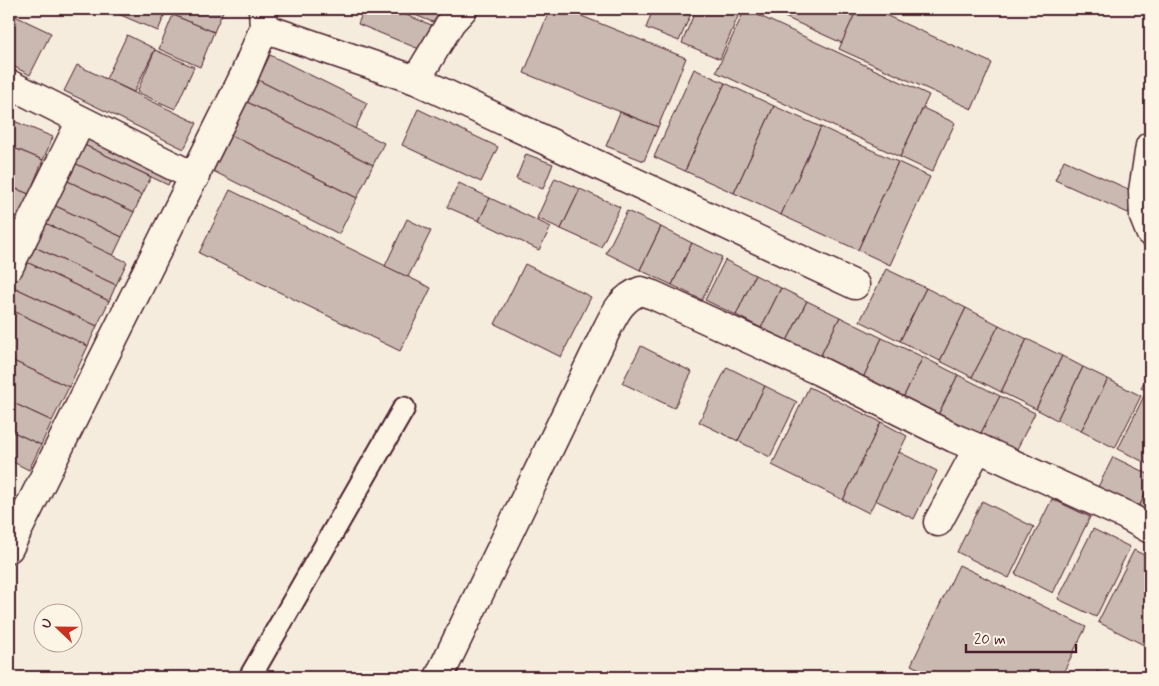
<svg xmlns="http://www.w3.org/2000/svg" width="1159" height="686" viewBox="0 0 1159 686" font-family="Mynerve,sans-serif">
  <style>
    .building { fill: #cab9b1; stroke: #4a1f2b }
    .lines { fill: none; stroke-linecap: round; stroke-linejoin: round }
    .service-casing { stroke: #4a1f2b; stroke-width: 25 }
    .minor-casing { stroke: #4a1f2b; stroke-width: 31 }
    .service { stroke: #fcf5e5; stroke-width: 21 }
    .minor { stroke: #fcf5e5; stroke-width: 28 }
  </style>
  <rect width="100%" height="100%" fill="#f5ecde"/>
  <filter id="ink" filterUnits="userSpaceOnUse"><feTurbulence type="fractalNoise" baseFrequency=".02" numOctaves="2"/><feDisplacementMap in="SourceGraphic" scale="10" xChannelSelector="R" yChannelSelector="G"/><feConvolveMatrix kernelMatrix="1 2 1 2 8 2 1 2 1" color-interpolation-filters="sRGB"/></filter>
  <g filter="url(#ink)">
    <g class="building">
      <path d="M106 9H118L116 13Z"/>
      <path d="M118 9H167L158 31 116 13Z"/>
      <path d="M176 9H224L214 32 173 15Z"/>
      <path d="M364 9H391L434 26 424 51 358 24Z"/>
      <path d="M400 9H441L435 23Z"/>
      <path d="M550 9H564L686 58 658 127 524 73Z"/>
      <path d="M645 9H693L679 41 646 28 652 12Z"/>
      <path d="M696 9H741L720 59 682 43Z"/>
      <path d="M745 9 929 95 900 157 716 72Z"/>
      <path d="M767 9H857L842 43Z"/>
      <path d="M857 9H872L992 63 972 109 839 49Z"/>
      <path d="M13 15 51 33 30 75 9 64V23Z"/>
      <path d="M173 15 214 32 200 67 159 49Z"/>
      <path d="M127 35 155 49 134 92 106 79Z"/>
      <path d="M155 50 194 67 175 109 137 92Z"/>
      <path d="M270 55 367 103 355 129 258 80Z"/>
      <path d="M77 65 197 123 184 149 64 91Z"/>
      <path d="M694 69 725 83 685 171 654 157Z"/>
      <path d="M258 80 384 143 373 165 247 102Z"/>
      <path d="M725 83 774 106 734 193 685 171Z"/>
      <path d="M247 102 373 165 357 198 231 135Z"/>
      <path d="M774 106 821 127 781 215 734 193Z"/>
      <path d="M923 108 955 123 932 172 900 157Z"/>
      <path d="M418 109 498 147 481 182 402 145Z"/>
      <path d="M620 112 658 127 644 161 606 146Z"/>
      <path d="M9 119 53 137 43 160 9 146Z"/>
      <path d="M84 126 174 172 168 185 76 141Z"/>
      <path d="M821 127 898 162 858 250 781 215Z"/>
      <path d="M231 135 357 198 339 234 213 171Z"/>
      <path d="M76 141 151 177 142 195 68 160Z"/>
      <path d="M9 146 43 160 29 194 9 186Z"/>
      <path d="M526 154 553 164 543 189 516 179Z"/>
      <path d="M68 160 142 195 134 212 59 177Z"/>
      <path d="M1064 160 1137 193 1128 213 1055 180Z"/>
      <path d="M898 162 930 177 890 265 858 250Z"/>
      <path d="M59 177 134 212 122 237 47 202Z"/>
      <path d="M555 178 580 189 561 229 537 218Z"/>
      <path d="M459 183 490 198 479 221 447 207Z"/>
      <path d="M9 186 29 194 10 239 9 238Z"/>
      <path d="M580 189 620 207 601 247 561 229Z"/>
      <path d="M230 190 431 288 400 351 199 253Z"/>
      <path d="M490 198 551 227 539 250 479 221Z"/>
      <path d="M47 202 122 237 113 256 39 220Z"/>
      <path d="M627 211 661 227 640 270 606 253Z"/>
      <path d="M407 219 431 231 408 277 385 266Z"/>
      <path d="M39 220 127 262 116 285 28 244Z"/>
      <path d="M661 227 692 243 672 285 640 270Z"/>
      <path d="M692 243 722 257 702 300 672 285Z"/>
      <path d="M28 244 116 285 109 301 20 259Z"/>
      <path d="M20 259 109 301 97 326 9 285Z"/>
      <path d="M725 260 755 275 736 315 705 300Z"/>
      <path d="M525 264 591 297 561 357 495 324Z"/>
      <path d="M886 269 926 288 900 341 860 321Z"/>
      <path d="M755 275 781 288 761 328 736 315Z"/>
      <path d="M9 285 97 326 88 346 9 309Z"/>
      <path d="M781 288 807 301 787 341 761 328Z"/>
      <path d="M926 288 966 308 940 361 900 341Z"/>
      <path d="M807 301 840 317 820 357 787 341Z"/>
      <path d="M966 308 999 325 972 377 940 361Z"/>
      <path d="M9 309 88 346 69 387 9 359Z"/>
      <path d="M840 317 882 338 863 378 820 357Z"/>
      <path d="M999 325 1027 339 1001 392 972 377Z"/>
      <path d="M882 338 923 357 903 398 863 378Z"/>
      <path d="M1027 339 1062 356 1036 409 1001 392Z"/>
      <path d="M641 346 692 372 674 408 622 383Z"/>
      <path d="M1062 356 1083 367 1057 420 1036 409Z"/>
      <path d="M923 357 958 375 938 415 903 398Z"/>
      <path d="M9 359 69 387 52 421 9 401Z"/>
      <path d="M727 367 765 386 738 441 699 422Z"/>
      <path d="M1083 367 1108 379 1081 431 1057 420Z"/>
      <path d="M1150 369V392L1141 388Z"/>
      <path d="M958 375 1000 396 980 435 938 415Z"/>
      <path d="M1108 379 1141 396 1115 448 1081 431Z"/>
      <path d="M765 386 797 402 770 457 738 441Z"/>
      <path d="M809 387 881 422 843 500 772 465Z"/>
      <path d="M1146 392 1150 394V465L1118 449Z"/>
      <path d="M1000 396 1035 413 1015 453 980 435Z"/>
      <path d="M9 401 52 421 41 445 9 430Z"/>
      <path d="M881 422 907 436 869 513 843 500Z"/>
      <path d="M9 430 41 445 29 470 9 460Z"/>
      <path d="M899 452 937 471 914 519 875 500Z"/>
      <path d="M1113 457 1150 475V485L1136 513 1095 493Z"/>
      <path d="M1150 485V521L1136 513Z"/>
      <path d="M1052 499 1090 517 1053 593 1015 574Z"/>
      <path d="M982 501 1034 527 1009 578 957 552Z"/>
      <path d="M1093 529 1130 547 1096 617 1058 599Z"/>
      <path d="M1134 550 1150 558V648L1098 622Z"/>
      <path d="M959 565 1086 627 1061 677H936L911 665Z"/>
      <path d="M1097 671 1109 677H1094Z"/>
    </g>
    <g class="lines">
      <defs>
        <path id="service" d="M250 677 404 408"/>
        <g id="minor">
          <path d="M264 28 416 80 855 285"/>
          <path d="M416 80 451 22 463 9"/>
          <path d="M9 84 195 177"/>
          <path d="M1150 146 1143 191 1144 217 1150 232"/>
          <path d="M9 267 81 121"/>
          <path d="M938 522 978 448 1125 515 1150 529"/>
          <path d="M9 548 244 76 264 28 263 9"/>
          <path d="M439 677 605 333C614 315 621 298 641 291L653 295 819 371 954 438 978 448"/>
        </g>
      </defs>
      <use href="#service" class="service-casing"/>
      <use href="#minor" class="minor-casing"/>
      <use href="#service" class="service"/>
      <use href="#minor" class="minor"/>
    </g>
  </g>
  <rect width="1159" height="686" fill="none" stroke="#fcf5e5" stroke-width="30"/>
  <rect x="15" y="15" width="1129" height="656" fill="none" stroke="#4a1f2b" stroke-width="2" filter="url(#ink)"/>
  <g transform="translate(58 628) rotate(292)"><circle r="24" fill="#fcf5e5" stroke="#b59f9b"/>
  <path d="M0-4L9 19L0 12L-9 19Z" fill="#c8321e"/>
  <text y="-8" font-size="14" font-weight="bold" text-anchor="middle" fill="#4a1f2b">U</text>
  </g>
  <path d="M966 644v8h110v-8" fill="none" stroke="#4a1f2b" stroke-width="2.5"/>
  <text x="974" y="644" font-size="15" fill="#4a1f2b" stroke="#fcf5e5" stroke-width="4" paint-order="stroke">20 m</text>
</svg>
